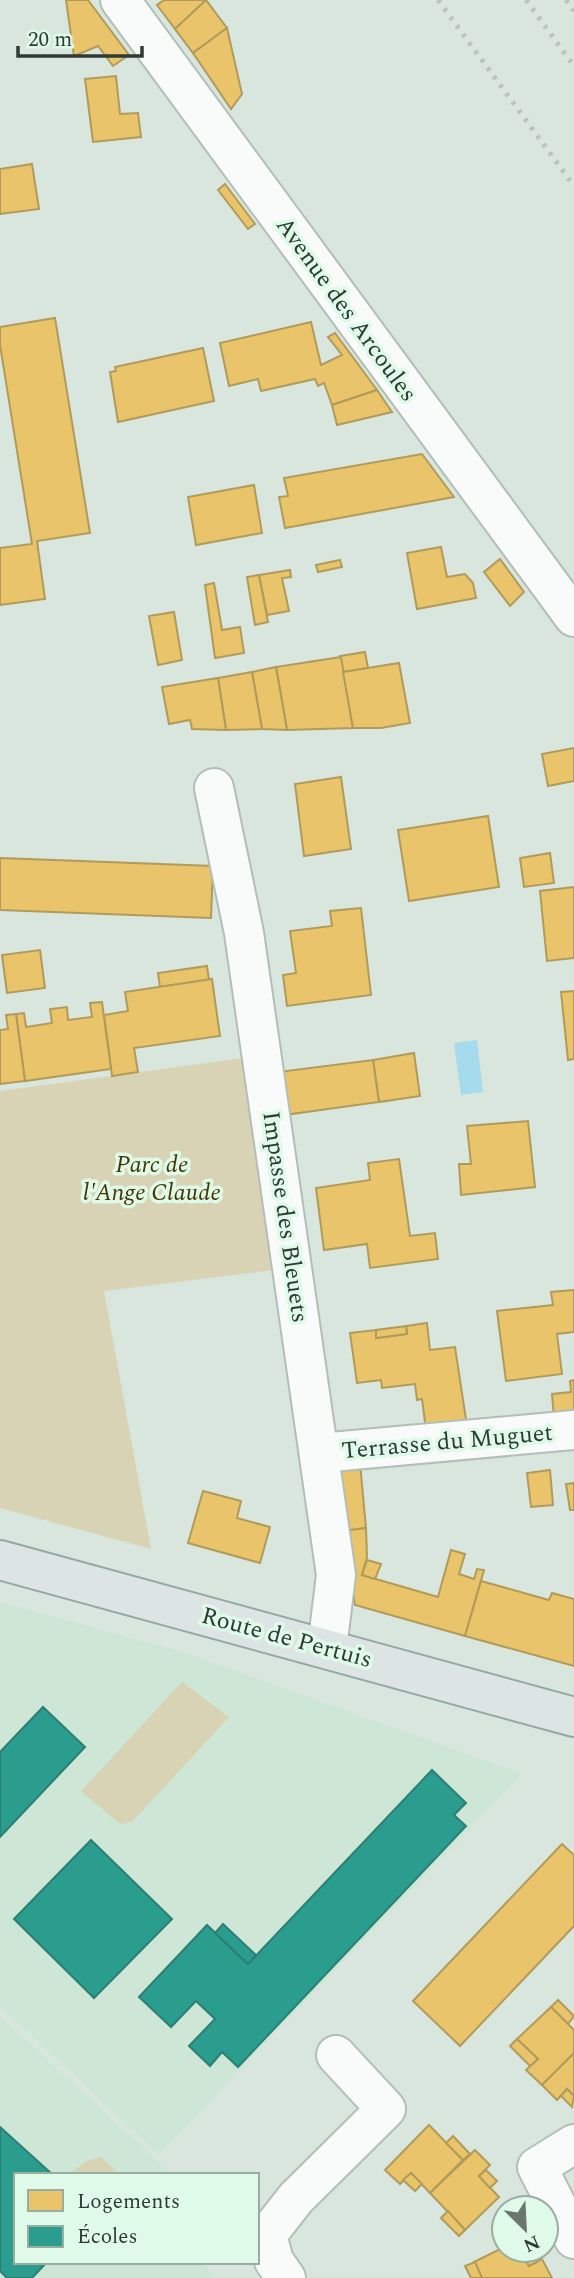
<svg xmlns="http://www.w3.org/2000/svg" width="574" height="2278" viewBox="0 0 574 2278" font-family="Spectral,serif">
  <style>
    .built { fill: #cee6d6 }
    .green { fill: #d8d3b4 }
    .water { fill: #a5dbed }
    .homes { fill: #e9c46a; stroke: #b19b5a; stroke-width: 2 }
    .schools { fill: #2a9d8f; stroke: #2c7f73; stroke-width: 2 }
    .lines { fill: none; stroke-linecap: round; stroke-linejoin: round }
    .minor-casing { stroke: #b3beb6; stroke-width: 42 }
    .major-casing { stroke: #94a8a3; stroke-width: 42 }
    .minor { stroke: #f9fbfa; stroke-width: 38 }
    .major { stroke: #dce5e4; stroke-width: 38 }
    .rail { stroke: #bec1bf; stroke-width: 5; stroke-dasharray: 3.5 7; stroke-linecap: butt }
    .labels { text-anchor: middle; stroke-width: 7; stroke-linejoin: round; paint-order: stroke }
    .street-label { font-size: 24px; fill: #2f3a33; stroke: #dffae8 }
    .park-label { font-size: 24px; font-style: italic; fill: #473603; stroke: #dffae8 }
  </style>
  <rect width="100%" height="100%" fill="#d8e6dd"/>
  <g class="built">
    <path d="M0 1602 185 1653 522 1774 159 2154 0 2006Z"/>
    <path d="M0 2016 172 2175H16V2262H203L214 2278H0Z"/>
  </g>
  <g class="green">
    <path d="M244 1058 275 1270 104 1291 151 1549 0 1508V1091Z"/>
    <path d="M182 1682 229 1717 132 1822 120 1824 81 1791Z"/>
    <path d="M101 2157 120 2175H69L86 2161Z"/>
  </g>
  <path class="water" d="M477 1040 483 1092 461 1095 454 1043Z"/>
  <g class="homes">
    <path d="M66 0H88L129 55 113 66 98 46 74 56Z"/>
    <path d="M164 0H206L175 29 157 5Z"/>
    <path d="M206 0 227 28 193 53 175 29Z"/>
    <path d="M227 28 242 94 231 109 193 53Z"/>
    <path d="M116 76 120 114 138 113 141 137 93 142 85 79Z"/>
    <path d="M32 164 39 209 0 214V169Z"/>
    <path d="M225 184 255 224 248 229 218 190Z"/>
    <path d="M55 318 90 533 37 541 45 599 0 605V548L32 544 0 345V327Z"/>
    <path d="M311 322 321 365 342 355 328 337 335 333 377 390 332 405 324 383 318 386 315 379 261 391 258 379 229 386 220 343Z"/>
    <path d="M203 348 214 401 118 422 110 372 116 371 115 367Z"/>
    <path d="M377 390 392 412 337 425 332 405Z"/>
    <path d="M422 454 454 497 285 528 279 497 288 496 284 478Z"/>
    <path d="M254 485 262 533 196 545 188 497Z"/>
    <path d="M441 547 447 577 465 574 473 583 476 598 417 609 407 553Z"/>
    <path d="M500 559 524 592 510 606 484 572Z"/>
    <path d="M340 560 342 567 318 572 316 565Z"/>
    <path d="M290 570 291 577 282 578 289 611 267 615 259 575Z"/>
    <path d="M259 575 268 622 255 625 247 577Z"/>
    <path d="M214 583 222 630 240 627 244 653 215 658 205 585Z"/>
    <path d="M174 612 182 660 158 665 149 616Z"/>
    <path d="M365 652 368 668 343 672 340 656Z"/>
    <path d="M341 657 353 728 287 730 276 667Z"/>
    <path d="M399 663 410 723 381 728H353L343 672Z"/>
    <path d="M276 667 287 730 262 729 252 672Z"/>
    <path d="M252 672 262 729 226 730 218 678Z"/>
    <path d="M218 678 226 730 192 729 190 720 169 724 162 687Z"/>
    <path d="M574 748V781L548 786 542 754Z"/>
    <path d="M341 777 351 849 304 856 295 784Z"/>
    <path d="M488 816 499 887 409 901 398 830Z"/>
    <path d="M550 853 554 883 524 887 520 858Z"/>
    <path d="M0 858 213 866 211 918 0 910Z"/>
    <path d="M574 887V958L547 961 540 891Z"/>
    <path d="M361 908 371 995 287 1006 283 975 296 973 290 931 332 926 330 911Z"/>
    <path d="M40 950 45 988 7 993 2 955Z"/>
    <path d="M207 966 209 980 160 987 158 973Z"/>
    <path d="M212 979 220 1036 134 1048 138 1072 112 1076 104 1015 128 1011 125 992Z"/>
    <path d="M574 991V1059L568 1060 561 992Z"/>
    <path d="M102 1002 111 1069 25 1081 16 1014 24 1013 26 1027 52 1023 50 1009 67 1007 68 1020 92 1017 90 1003Z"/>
    <path d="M16 1014 25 1081 0 1084V1030L8 1029 6 1015Z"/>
    <path d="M414 1053 420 1096 379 1102 373 1060Z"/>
    <path d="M373 1060 379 1102 284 1115 278 1072Z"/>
    <path d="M528 1121 535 1187 461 1195 459 1164H471L467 1126Z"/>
    <path d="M399 1159 410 1236 435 1233 438 1259 370 1268 367 1244 324 1250 316 1188 370 1180 368 1163Z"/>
    <path d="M574 1290V1332L557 1334 562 1374 506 1381 497 1311 553 1305 551 1292Z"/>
    <path d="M427 1323 430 1350 455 1347 467 1426 426 1430 422 1399 417 1400 415 1384 382 1388 381 1380 357 1383 350 1333 376 1330V1338L407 1334 406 1326Z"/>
    <path d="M406 1326 407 1334 376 1338V1330Z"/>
    <path d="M574 1380V1417L554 1418 552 1394 571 1392 570 1381Z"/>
    <path d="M360 1463 366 1528 343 1531 332 1466Z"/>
    <path d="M550 1470 553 1505 531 1507 527 1473Z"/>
    <path d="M574 1483V1510H570L566 1484Z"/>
    <path d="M203 1491 241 1501 237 1518 270 1527 260 1563 188 1543Z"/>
    <path d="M366 1528 367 1557 362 1575 438 1597 451 1550 465 1554 459 1574 474 1579 477 1569 484 1570 465 1636 355 1605 343 1531Z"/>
    <path d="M367 1560 381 1564 375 1579 362 1575Z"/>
    <path d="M481 1581 549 1600 552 1593 574 1599V1666L465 1636Z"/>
    <path d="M562 1844 574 1855V1926L460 2046 413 2001Z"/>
    <path d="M558 2000 574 2016 568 2024 551 2007Z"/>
    <path d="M551 2007 574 2030V2053L542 2085 526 2070 538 2059 517 2039Z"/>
    <path d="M517 2039 538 2059 530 2066 510 2046Z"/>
    <path d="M574 2053V2096L567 2089 557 2100 542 2085Z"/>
    <path d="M567 2089 574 2096 572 2107 561 2096Z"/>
    <path d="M429 2125 463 2160 430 2193 411 2173 400 2184 385 2170Z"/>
    <path d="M453 2136 470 2154 463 2160 446 2143Z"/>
    <path d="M475 2150 490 2165 479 2176 499 2197 465 2230 430 2193Z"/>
    <path d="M486 2170 497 2181 490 2188 479 2176Z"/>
    <path d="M411 2173 422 2184 415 2191 403 2180Z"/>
    <path d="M448 2211 465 2230 459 2236 441 2218Z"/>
    <path d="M504 2247V2250H520L529 2266 542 2259 552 2278H482L474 2262Z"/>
    <path d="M525 2250H531L537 2262 529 2266 521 2252Z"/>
    <path d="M475 2262 482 2278H471L465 2266Z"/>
  </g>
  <g class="schools">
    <path d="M43 1707 85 1747 0 1837V1752Z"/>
    <path d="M432 1770 466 1803 454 1815 466 1826 238 2067 222 2052 210 2066 189 2046 215 2019 196 2001 171 2027 139 1997 207 1925 248 1964Z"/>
    <path d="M91 1840 172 1919 94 1998 14 1919Z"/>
    <path d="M223 1924 256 1955 248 1964 215 1933Z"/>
    <path d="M0 2127 53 2175H16V2262H47L32 2278H7L0 2271Z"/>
  </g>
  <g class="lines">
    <defs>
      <g id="minor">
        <path d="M120 0 574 617"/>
        <path d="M214 788 244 933 336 1575 327 1648"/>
        <path d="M320 1453 574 1430"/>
        <path d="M574 2144 537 2167 574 2239"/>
        <path d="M286 2278 274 2261 267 2235 296 2198 386 2109 336 2055"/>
      </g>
      <path id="major" d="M0 1560 574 1717"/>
    </defs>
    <use href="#minor" class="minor-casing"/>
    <use href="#major" class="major-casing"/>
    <use href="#minor" class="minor"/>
    <use href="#major" class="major"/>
    <g class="rail">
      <path d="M438 0 574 186"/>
      <path d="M526 0 574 66"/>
      <path d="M566 0 574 11"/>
    </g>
  </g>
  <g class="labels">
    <g class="street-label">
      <text transform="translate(347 309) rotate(54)" y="8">Avenue des Arcoules</text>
      <text transform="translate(286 1217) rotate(82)" y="8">Impasse des Bleuets</text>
      <text transform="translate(447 1441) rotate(-5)" y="8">Terrasse du Muguet</text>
      <text transform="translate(287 1637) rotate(15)" y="8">Route de Pertuis</text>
    </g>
    <g class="park-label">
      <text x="152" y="1172">Parc de<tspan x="152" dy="28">l'Ange Claude</tspan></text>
    </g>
  </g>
  <rect x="14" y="2173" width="245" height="91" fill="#dffae8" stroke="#99ada0" stroke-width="2"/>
  <rect x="28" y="2190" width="35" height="21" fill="#e9c46a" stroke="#99ada0" stroke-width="2"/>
  <text x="77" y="2208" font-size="21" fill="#2f3a33">Logements</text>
  <rect x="28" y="2226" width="35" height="21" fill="#2a9d8f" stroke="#99ada0" stroke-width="2"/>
  <text x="77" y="2243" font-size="21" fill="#2f3a33">Écoles</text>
  <g transform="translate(525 2229) rotate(156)"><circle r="33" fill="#dffae8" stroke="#99ada0" stroke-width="2"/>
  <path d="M0-5L12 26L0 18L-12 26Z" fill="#6a766e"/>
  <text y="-10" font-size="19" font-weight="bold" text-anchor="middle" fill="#2f3a33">N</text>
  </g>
  <path d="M18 46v10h124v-10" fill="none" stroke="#2f3a33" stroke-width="3.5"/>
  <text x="28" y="46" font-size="21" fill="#2f3a33" stroke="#dffae8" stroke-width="5" paint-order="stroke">20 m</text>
</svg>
